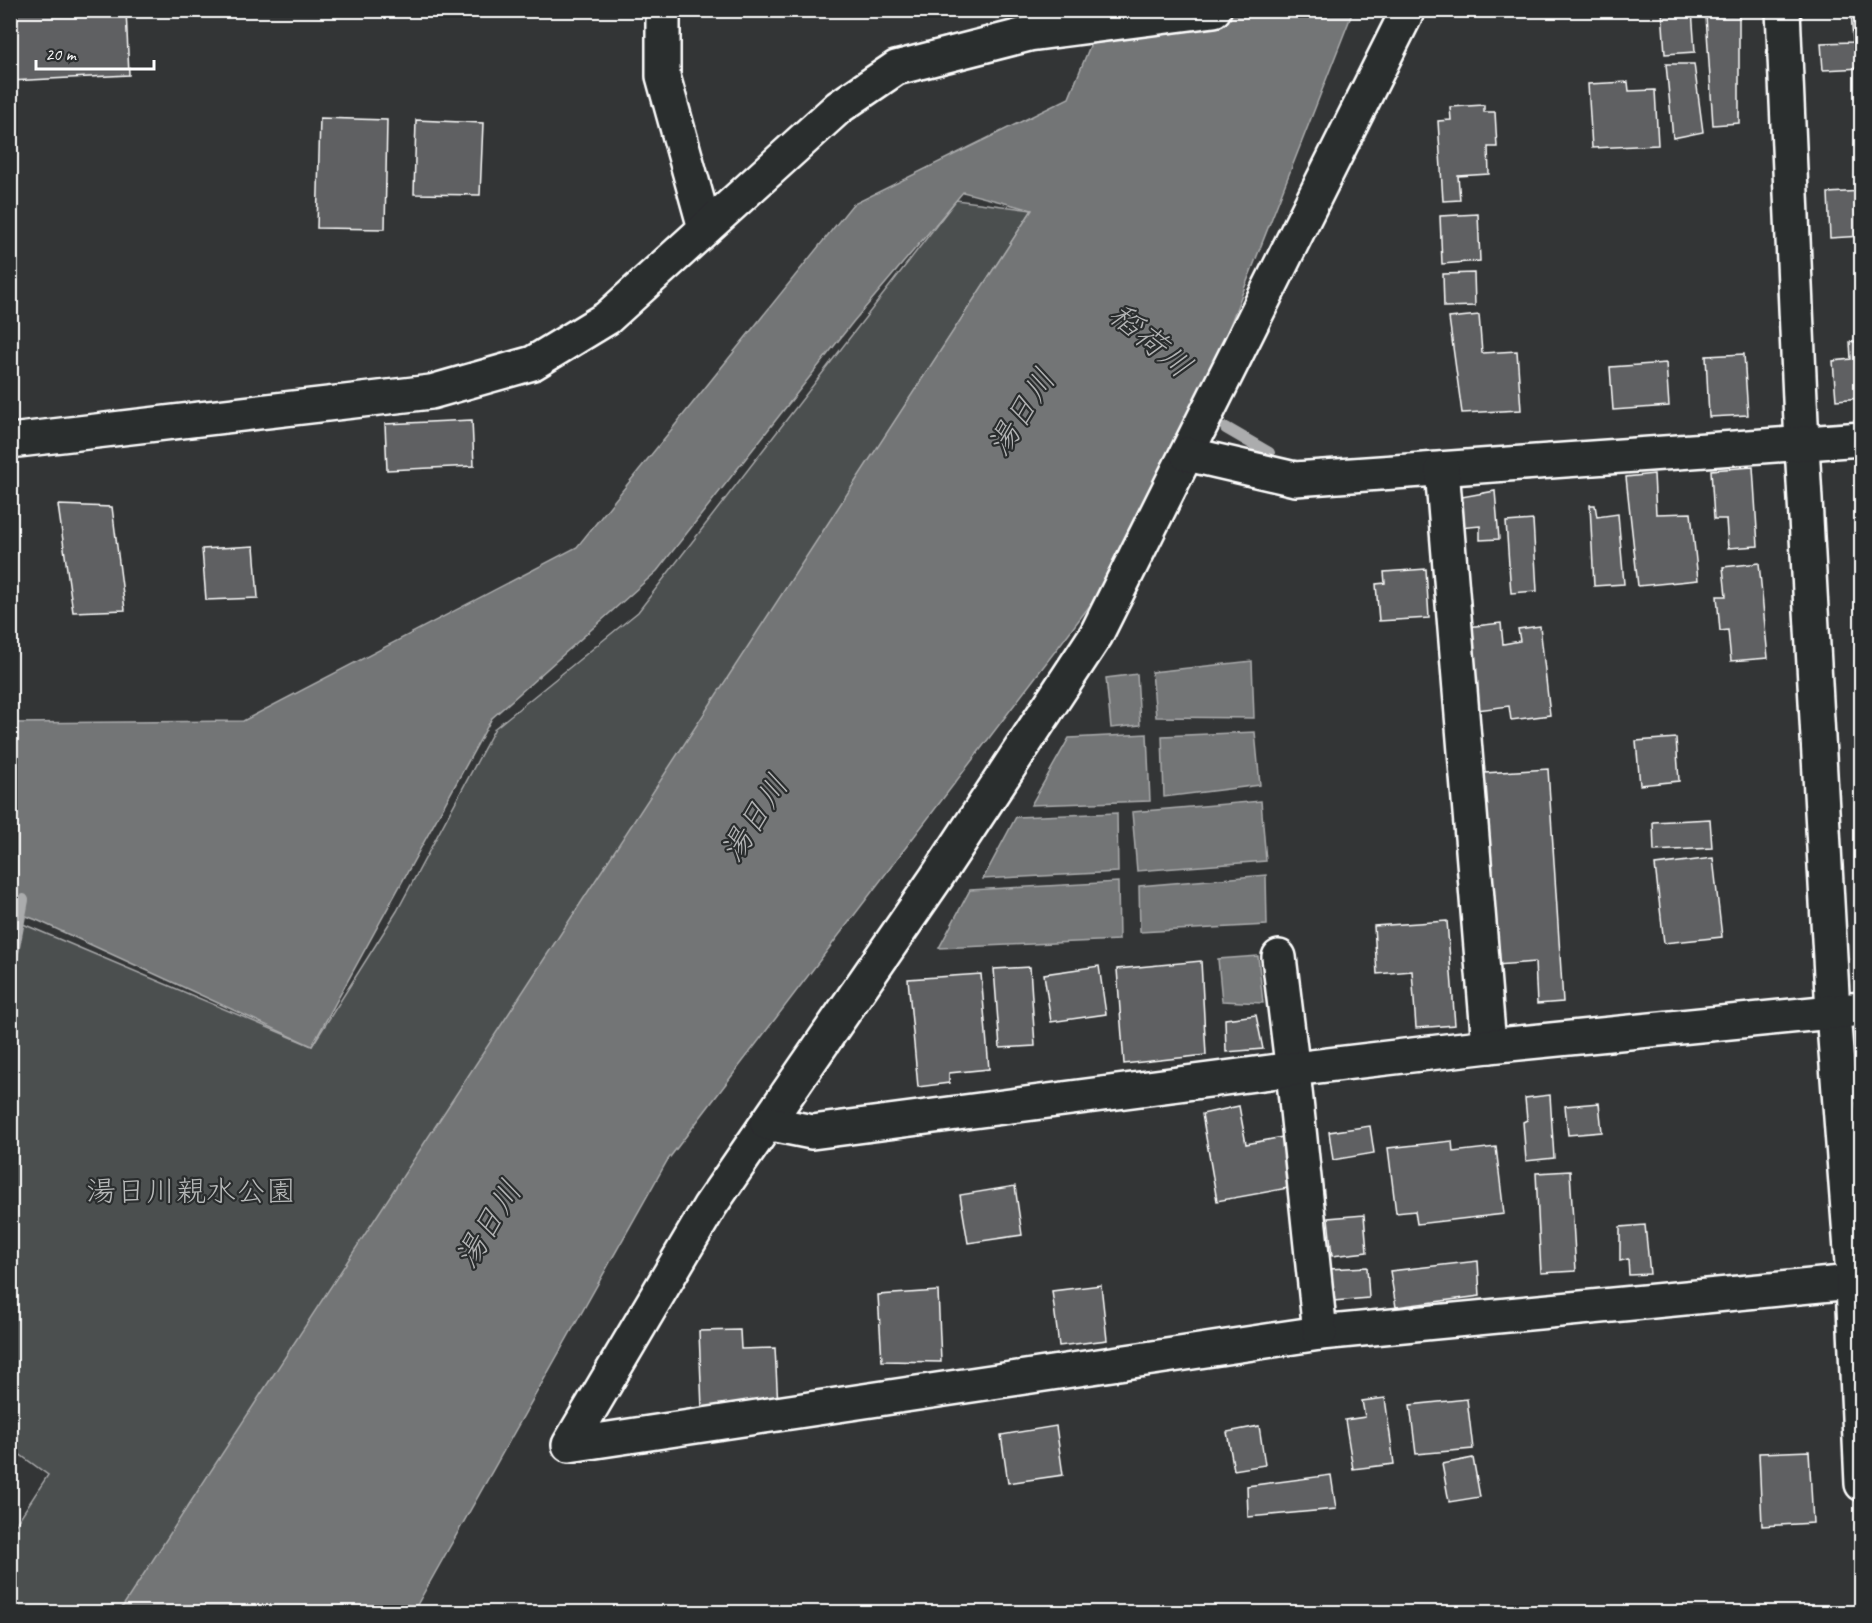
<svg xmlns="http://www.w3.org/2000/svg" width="1872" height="1623" viewBox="0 0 1872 1623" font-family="Caveat,'Klee One',sans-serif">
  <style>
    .green { fill: #4c4f50; stroke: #a6a7a8; stroke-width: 1.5 }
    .water { fill: #737576; stroke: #abacad; stroke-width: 1.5 }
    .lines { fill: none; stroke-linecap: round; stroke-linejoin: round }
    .stream { stroke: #abacad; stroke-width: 12 }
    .building { fill: #5f6162; stroke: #fff; stroke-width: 1.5 }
    .minor-casing { stroke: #fff; stroke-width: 38 }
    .minor { stroke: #2a2d2e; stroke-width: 33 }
    .labels { text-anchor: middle; stroke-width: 4.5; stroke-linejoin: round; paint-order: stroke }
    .park-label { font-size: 30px; fill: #b7b9b9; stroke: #2a2d2e }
    .water-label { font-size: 32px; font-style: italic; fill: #b2b3b4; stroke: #2a2d2e }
  </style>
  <rect width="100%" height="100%" fill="#333536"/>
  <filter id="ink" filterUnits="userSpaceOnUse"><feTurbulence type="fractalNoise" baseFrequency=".0167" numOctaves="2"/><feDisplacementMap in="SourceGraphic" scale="12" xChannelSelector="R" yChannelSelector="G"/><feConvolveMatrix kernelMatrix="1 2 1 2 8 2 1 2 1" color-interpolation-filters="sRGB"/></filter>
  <g filter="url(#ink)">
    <path class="green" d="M956 200 1032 210 122 1612H11L10 1526 14 1527 48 1475 11 1448V919L312 1046 397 911 495 728 638 612Z"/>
    <g class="water">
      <path d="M1104 11H1353L1152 524 667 1161 413 1612H119L1032 210 963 192 853 322 657 571 492 718 312 1046 39 921 11 910 10 723 243 721 577 547 852 205 1069 98Z"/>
      <path d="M1252 661 1254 718 1156 717 1152 672Z"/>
      <path d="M1137 674 1140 725 1111 728 1106 678Z"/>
      <path d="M1255 732 1260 785 1164 797 1162 736Z"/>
      <path d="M1147 734 1150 801 1031 805 1069 738Z"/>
      <path d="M1261 801 1266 861 1137 871 1132 812Z"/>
      <path d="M1117 813 1118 872 983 879 1016 817Z"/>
      <path d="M1266 875 1267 925 1140 932 1139 886Z"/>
      <path d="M1118 882 1119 940 939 948 970 890Z"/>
      <path d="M1258 956 1263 1003 1222 1001 1218 959Z"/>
    </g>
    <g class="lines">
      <g class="stream">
        <path d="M1226 428 1269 453"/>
        <path d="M10 968 23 900"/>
      </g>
    </g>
    <g class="building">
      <path d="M10 10H126L129 75 10 81Z"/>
      <path d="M1662 10H1692L1695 52 1665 54Z"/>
      <path d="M1851 10H1862V68L1823 70 1821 43 1853 42Z"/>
      <path d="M1739 14V123L1713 125 1706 16Z"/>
      <path d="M1666 64H1694L1703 132 1673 138Z"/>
      <path d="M1628 82 1629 91 1655 90 1658 145 1592 148 1588 84Z"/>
      <path d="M1484 105V112H1495L1497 147H1488L1489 174 1458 176 1460 200 1443 201 1438 121 1451 120 1450 107Z"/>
      <path d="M320 118 387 120 385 229 317 228Z"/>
      <path d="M416 120 483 123 480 195 414 194Z"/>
      <path d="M1862 191V236L1830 238 1828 193Z"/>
      <path d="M1478 214 1480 261 1442 264 1440 216Z"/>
      <path d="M1474 273 1475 306 1444 307 1443 274Z"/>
      <path d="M1479 315 1482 353 1517 351 1521 410 1462 413 1449 318Z"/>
      <path d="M1862 341V398L1836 400 1833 361 1851 359 1850 342Z"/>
      <path d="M1744 354 1748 415 1709 417 1706 356Z"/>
      <path d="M1666 363 1669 406 1613 410 1610 367Z"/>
      <path d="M472 420 474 466 387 470 385 424Z"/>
      <path d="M1753 467 1758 546 1728 548 1726 519H1714L1711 470Z"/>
      <path d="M1654 474 1656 514 1691 513 1698 580 1638 586 1626 477Z"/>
      <path d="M1495 491 1499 539 1480 540V526L1459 528 1456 498Z"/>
      <path d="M58 505 112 507 125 610 73 612Z"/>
      <path d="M1590 505H1595L1597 517 1618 514 1624 584 1594 586Z"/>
      <path d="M1533 520 1537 591 1511 593 1506 522Z"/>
      <path d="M254 546 258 598 206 600 202 549Z"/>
      <path d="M1759 563 1768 658 1731 661 1728 630 1720 631 1717 596H1726L1723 567Z"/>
      <path d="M1426 569 1429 618 1379 621 1376 584 1385 583 1384 572Z"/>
      <path d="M1501 623 1503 644 1520 641 1518 629 1540 626 1550 715 1511 720 1509 706 1477 710 1467 627Z"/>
      <path d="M1676 738 1679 781 1640 785 1636 741Z"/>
      <path d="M1548 769 1563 1002 1537 1004 1535 962 1496 965 1484 773Z"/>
      <path d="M1710 819 1712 848 1654 851 1653 822Z"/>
      <path d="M1713 858 1722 937 1664 943 1655 865Z"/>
      <path d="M1447 921 1455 1025 1416 1028 1412 971 1377 974 1374 926Z"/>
      <path d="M1201 961 1206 1055 1124 1064 1117 969Z"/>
      <path d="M1099 966 1106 1014 1051 1022 1044 974Z"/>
      <path d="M1030 967 1035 1046 1000 1048 994 969Z"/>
      <path d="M981 974 989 1069 949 1073V1083L918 1087 908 979Z"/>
      <path d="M1256 1015 1263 1049 1226 1052 1225 1019Z"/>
      <path d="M1550 1095 1554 1158 1526 1161 1523 1122 1527 1120 1525 1098Z"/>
      <path d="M1599 1103 1602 1132 1568 1135 1565 1106Z"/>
      <path d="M1239 1106 1246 1144 1283 1137 1288 1188 1217 1201 1202 1114Z"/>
      <path d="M1370 1126 1374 1153 1333 1160 1329 1132Z"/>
      <path d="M1452 1141 1453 1152 1496 1147 1504 1214 1417 1224 1415 1211 1396 1213 1388 1148Z"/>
      <path d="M1570 1171 1576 1271 1541 1273 1536 1173Z"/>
      <path d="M1015 1186 1022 1235 968 1243 960 1195Z"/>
      <path d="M1364 1215 1367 1252 1332 1256 1328 1218Z"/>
      <path d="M1645 1225 1650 1274 1629 1275 1628 1259 1620 1261V1227Z"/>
      <path d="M1478 1261 1480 1296 1396 1307 1390 1271Z"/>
      <path d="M1367 1267 1369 1298 1333 1301 1329 1269Z"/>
      <path d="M1101 1285 1107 1340 1059 1346 1052 1291Z"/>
      <path d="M938 1291 941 1362 882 1361 878 1295Z"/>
      <path d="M740 1330 741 1349 775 1348 778 1406 702 1409 699 1331Z"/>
      <path d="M1385 1398 1394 1464 1353 1469 1345 1420 1365 1417 1362 1401Z"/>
      <path d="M1467 1399 1473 1449 1416 1454 1410 1405Z"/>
      <path d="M1056 1426 1063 1475 1008 1483 1001 1435Z"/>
      <path d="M1259 1426 1265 1465 1234 1470 1227 1432Z"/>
      <path d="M1809 1451 1813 1523 1762 1526 1759 1453Z"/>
      <path d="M1473 1458 1480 1497 1449 1502 1442 1464Z"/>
      <path d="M1331 1475 1336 1509 1248 1517 1247 1486Z"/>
    </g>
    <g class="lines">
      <defs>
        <g id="minor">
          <path d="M663 10V76L705 228"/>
          <path d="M1408 10 1096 635 936 878 710 1206 569 1445 1320 1333 1852 1282"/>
          <path d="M1783 10 1802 445 1833 1012 1852 1263 1862 1484"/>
          <path d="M10 441 431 392 533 363 607 318 839 107 896 68 1029 34 1214 10"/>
          <path d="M1187 454 1295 479 1862 439"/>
          <path d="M1442 469 1489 1046"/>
          <path d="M1279 957 1294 1081 1320 1333"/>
          <path d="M767 1123 812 1132 1293 1069 1489 1046 1862 1009"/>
        </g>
      </defs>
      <use href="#minor" class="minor-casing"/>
      <use href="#minor" class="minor"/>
    </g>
  </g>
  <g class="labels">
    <g class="park-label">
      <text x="191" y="1201">湯日川親水公園</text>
    </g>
    <g class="water-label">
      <text transform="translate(1151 340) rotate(40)" y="11">稻荷川</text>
      <text transform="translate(1021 412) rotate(-57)" y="11">湯日川</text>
      <text transform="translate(754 818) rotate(-57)" y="11">湯日川</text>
      <text transform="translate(488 1224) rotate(-58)" y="11">湯日川</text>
    </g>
  </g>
  <rect width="1872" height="1623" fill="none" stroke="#2a2d2e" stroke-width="36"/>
  <rect x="18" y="18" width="1836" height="1587" fill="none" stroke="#fff" stroke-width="2" filter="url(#ink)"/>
  <path d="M36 60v9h118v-9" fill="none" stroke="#ffffff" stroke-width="3"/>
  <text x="45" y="60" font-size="18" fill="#ffffff" stroke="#2a2d2e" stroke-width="4.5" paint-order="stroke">20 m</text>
</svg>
